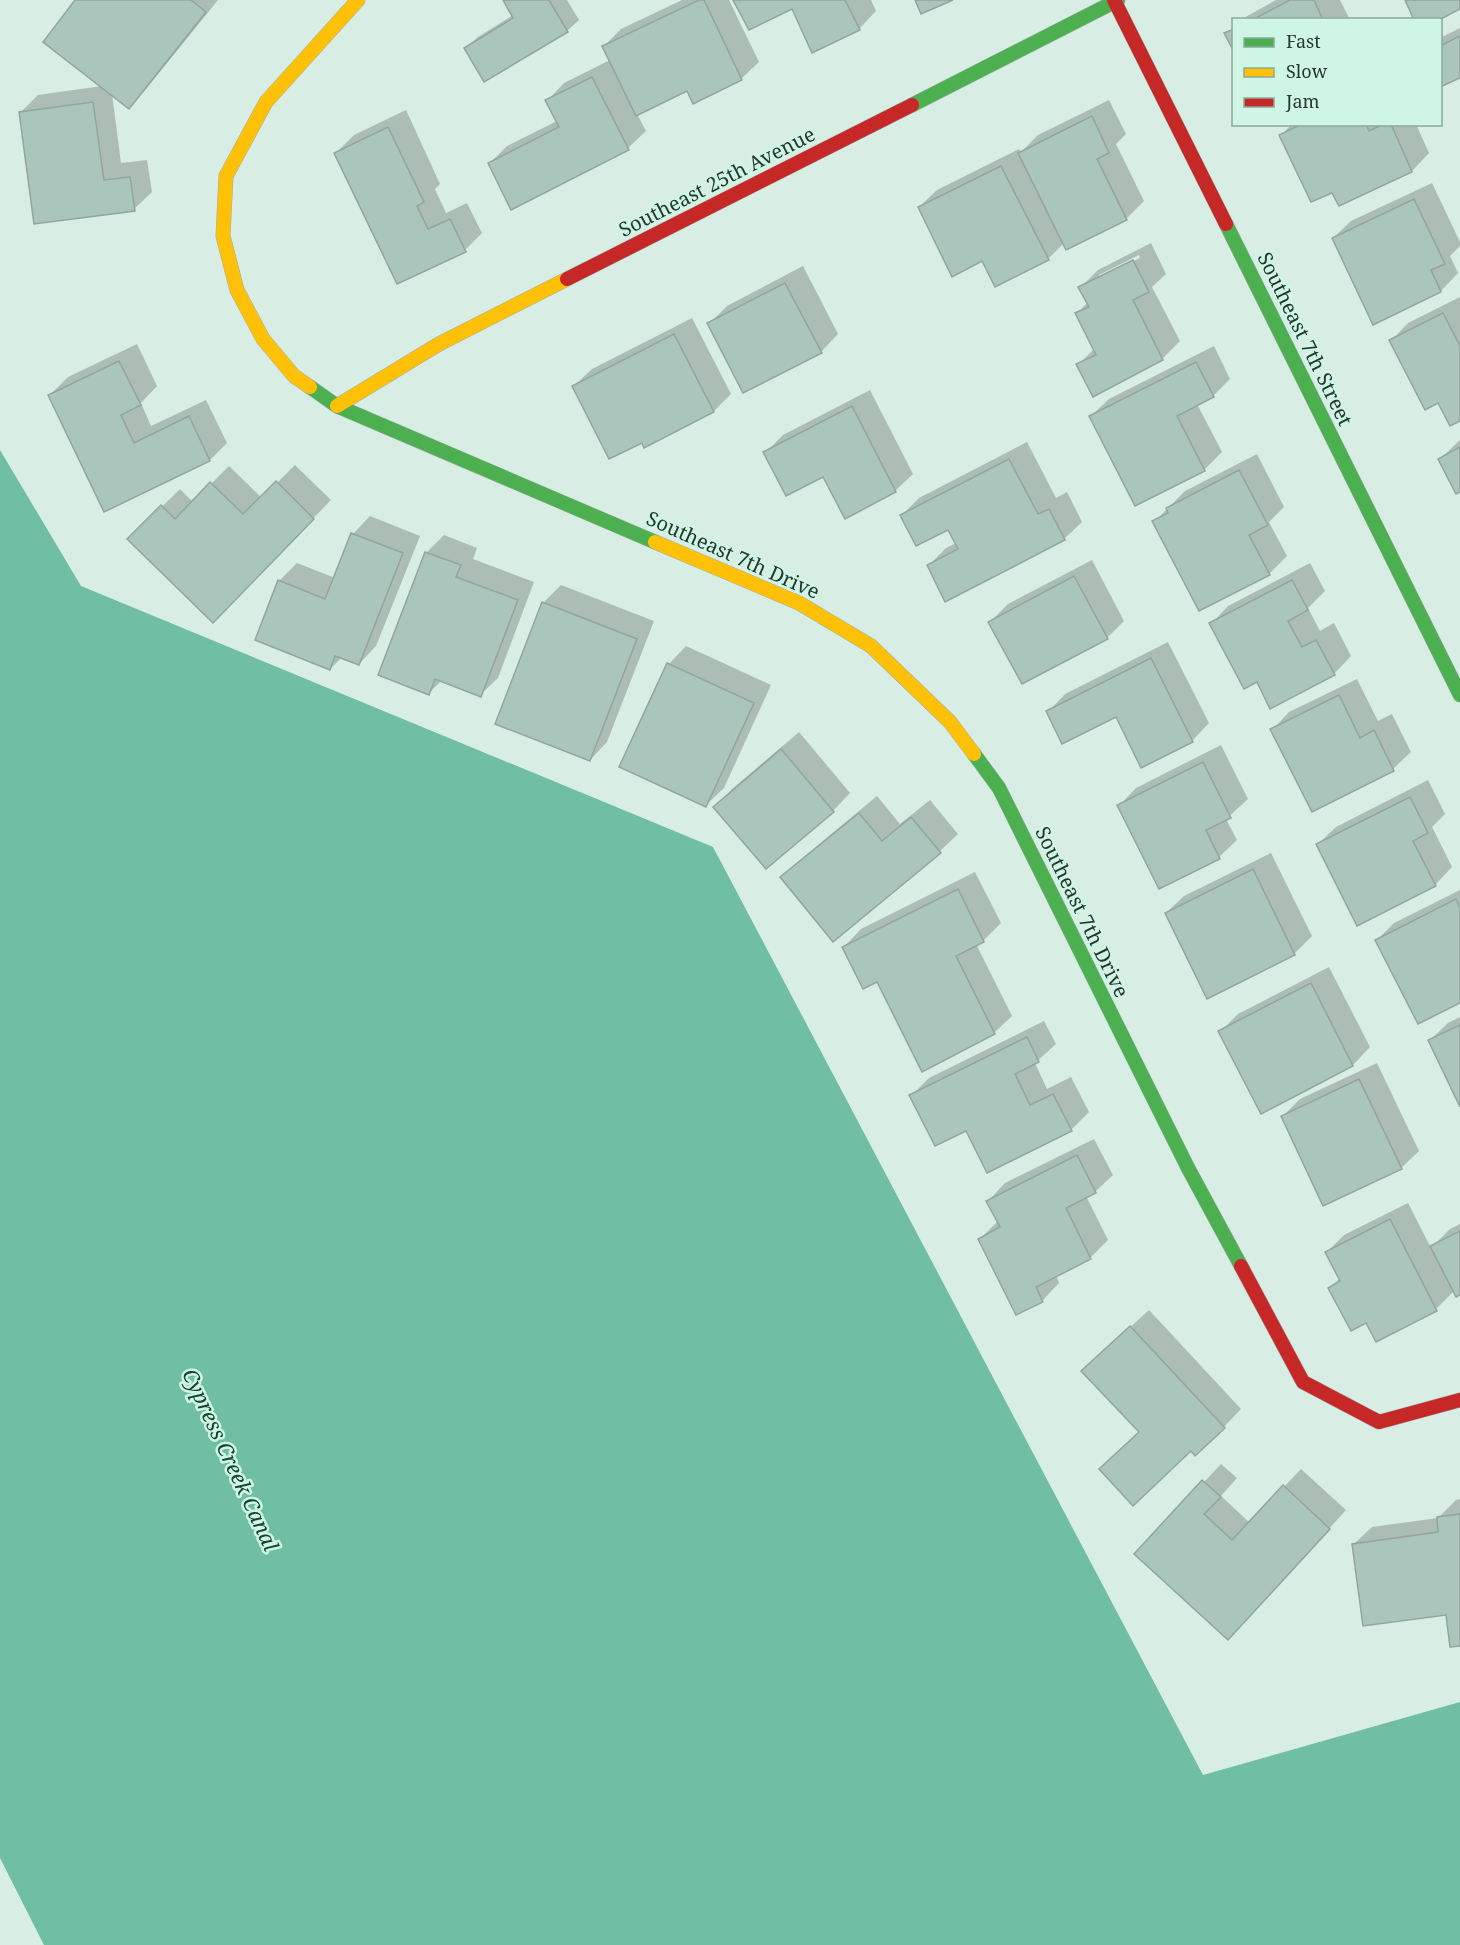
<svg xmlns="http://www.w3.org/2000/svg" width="1460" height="1945" viewBox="0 0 1460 1945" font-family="'Noto Serif',serif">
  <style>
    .water { fill: #70bea4 }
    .shadow { fill: #0003; fill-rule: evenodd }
    .building { fill: #aac6bc; stroke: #94a49e; stroke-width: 1.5 }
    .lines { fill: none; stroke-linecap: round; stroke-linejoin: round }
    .fast-casing { stroke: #a0b0a9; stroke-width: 15 }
    .slow-casing { stroke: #a0b0a9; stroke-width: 15 }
    .jam-casing { stroke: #a0b0a9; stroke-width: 15 }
    .fast { stroke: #4caf50; stroke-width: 14 }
    .slow { stroke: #ffc107; stroke-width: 14 }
    .jam { stroke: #c62828; stroke-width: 14 }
    .labels { text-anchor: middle; stroke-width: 5; stroke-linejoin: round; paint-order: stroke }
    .street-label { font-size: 20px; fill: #26352f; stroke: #cff6e5 }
    .water-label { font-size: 21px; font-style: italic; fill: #154232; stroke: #cff6e5 }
  </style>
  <rect width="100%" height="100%" fill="#d8ede4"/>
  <path class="water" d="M0 450 81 586 713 847 1203 1775 1460 1702V1945H44L0 1858Z"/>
  <g class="shadow">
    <path d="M77 0H218L146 89 129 107 112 94 121 163 147 160 152 192 134 209 20 113 38 95 102 86Z"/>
    <path d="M504 0H567L579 20 567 31 466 48 478 37 513 15Z"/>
    <path d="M682 0H729L759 62 741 79 687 89 637 114 646 131 628 148 512 208 490 163 507 146 557 121 547 101 564 83 610 60 604 46 621 29Z"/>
    <path d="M735 0H871L876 11 859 29 792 7Z"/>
    <path d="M1276 0H1340L1350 20H1240Z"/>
    <path d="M1460 28V76L1440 85V38Z"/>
    <path d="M1109 100 1126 134 1116 144 1144 201 1126 219 1064 243 1048 259H983L919 207 937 190 1019 149 1021 152 1038 135Z"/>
    <path d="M406 110 440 184 435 189 446 213 467 203 482 233 465 250 398 282 336 153 354 135Z"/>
    <path d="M1292 124H1416L1429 153 1412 171 1339 204 1333 191 1281 135Z"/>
    <path d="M1432 183 1460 242V246L1450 256 1458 273 1441 291 1373 323 1333 238 1351 221Z"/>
    <path d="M1151 243 1166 274 1152 287 1180 341 1162 359 1078 365 1095 348 1077 313 1088 302 1080 288 1098 270ZM1139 255 1140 258 1099 278V275Z"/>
    <path d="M803 266 838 334 821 352 709 324 727 306Z"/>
    <path d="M1460 297V419L1391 341 1408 323Z"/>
    <path d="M692 318 731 394 714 411 642 441 574 386 592 369Z"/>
    <path d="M137 344 157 386 141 403 151 426 206 400 227 443 210 460 105 510 50 395 68 377Z"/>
    <path d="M1214 346 1230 379 1213 396 1197 404 1222 452 1204 470 1091 416 1109 399Z"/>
    <path d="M870 390 913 474 895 491 824 475 765 453 783 435Z"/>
    <path d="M1460 440V490L1440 459Z"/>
    <path d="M1027 442 1056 498 1067 492 1082 522 1064 539 928 566 946 548 956 543 948 528 902 515 919 498Z"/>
    <path d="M1257 454 1284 507 1269 522 1287 556 1269 574 1154 522 1185 491Z"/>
    <path d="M295 465 331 500 230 604 129 539 180 489 193 502 229 466 262 498Z"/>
    <path d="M370 516 420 536 376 646 359 664 342 657 330 669 279 581 297 563 335 578 353 534Z"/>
    <path d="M444 535 477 548 473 559 534 582 498 678 480 695 442 680 429 693 426 553Z"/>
    <path d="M1092 560 1124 621 1107 638 990 622 1008 604Z"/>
    <path d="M1310 563 1325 591 1308 608 1320 631 1334 623 1351 656 1334 674 1257 680 1211 624 1228 606Z"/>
    <path d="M561 585 654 621 607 742 590 760 543 603Z"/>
    <path d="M1168 642 1209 723 1192 741 1116 715 1048 712 1065 694Z"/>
    <path d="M686 646 771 685 724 788 706 805 621 766 669 664Z"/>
    <path d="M1357 679 1378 721 1392 714 1411 752 1393 769 1312 810 1272 730 1289 712Z"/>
    <path d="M799 732 850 793 833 811 715 807 732 789Z"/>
    <path d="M1221 745 1248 799 1226 819 1237 840 1219 857 1160 887 1119 806 1136 788Z"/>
    <path d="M1428 780 1445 814 1432 827 1452 867 1435 885 1318 844 1336 827Z"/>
    <path d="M877 796 900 824 930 800 958 834 940 851 833 940 782 878 800 860Z"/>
    <path d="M1271 853 1312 936 1294 954 1166 913 1184 896Z"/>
    <path d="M975 872 1001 923 983 941 976 944 1012 1016 994 1033 877 980 844 947 861 929Z"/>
    <path d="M1460 890V1001L1377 940 1394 923Z"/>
    <path d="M1329 967 1370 1047 1353 1065 1261 1112 1220 1032 1238 1014Z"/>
    <path d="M1460 1017V1103L1430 1040 1448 1023Z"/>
    <path d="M1044 1021 1056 1044 1035 1063 1047 1089 1071 1077 1089 1112 1071 1130 988 1171 967 1129 911 1096 929 1078Z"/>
    <path d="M1377 1063 1419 1151 1401 1168 1283 1116 1300 1099Z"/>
    <path d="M1094 1139 1113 1175 1095 1192 1086 1196 1108 1240 1091 1257 1056 1275 1059 1283 1042 1301 980 1239 998 1221 988 1201 1005 1183Z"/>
    <path d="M1408 1203 1431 1248 1450 1229 1460 1224V1293L1454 1291 1436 1309 1367 1321 1330 1288 1340 1278 1327 1252 1344 1235Z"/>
    <path d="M1149 1310 1241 1409 1224 1427 1191 1449 1140 1432 1101 1354Z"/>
    <path d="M1221 1464 1237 1478 1221 1496 1250 1523 1301 1469 1346 1510 1245 1621 1136 1554Z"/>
    <path d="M1460 1499V1645L1447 1614 1354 1544 1372 1527 1438 1518 1456 1500Z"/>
  </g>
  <g class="building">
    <path d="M75 0H191L206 12 129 109 43 42Z"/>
    <path d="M503 0H549L568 32 484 82 464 48 513 18Z"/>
    <path d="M699 0H704L742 80 693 104 687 91 636 116 602 46Z"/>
    <path d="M733 0H845L860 30 812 53 792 9 749 30Z"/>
    <path d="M915 0H953L921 14Z"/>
    <path d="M1290 0H1314L1323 20H1252Z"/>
    <path d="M1405 0H1460V9L1439 20H1414Z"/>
    <path d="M1234 29V52L1224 33Z"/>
    <path d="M1460 36V78L1440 87V46Z"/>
    <path d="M592 77 629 150 511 210 488 163 559 127 545 100Z"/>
    <path d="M93 102 104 180 130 177 135 211 34 224 19 112Z"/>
    <path d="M1092 116 1109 153 1097 159 1127 220 1066 250 1018 153Z"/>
    <path d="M1302 124H1366L1369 131 1384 124H1391L1412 172 1339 206 1332 193 1311 202 1279 135Z"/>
    <path d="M388 127 424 202 417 206 428 229 450 219 466 252 397 284 334 153Z"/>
    <path d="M1001 166 1049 260 995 287 982 261 952 277 918 207Z"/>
    <path d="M1414 199 1445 264 1431 270 1441 292 1373 325 1332 238Z"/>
    <path d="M1133 260 1149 292 1133 300 1163 360 1093 397 1076 364 1096 355 1075 313 1089 307 1078 287Z"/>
    <path d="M785 283 822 353 743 393 707 323Z"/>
    <path d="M1443 313 1460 346V421L1450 426 1438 403 1425 410 1389 340Z"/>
    <path d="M674 334 714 412 644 448 642 443 609 459 572 386Z"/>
    <path d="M119 361 141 405 121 415 134 443 189 416 210 461 104 512 48 395Z"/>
    <path d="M1196 362 1214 397 1177 416 1205 471 1135 506 1089 416Z"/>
    <path d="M852 406 896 492 845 519 823 477 786 496 763 452Z"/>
    <path d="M1460 447V492L1456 494 1438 459Z"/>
    <path d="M1009 459 1038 514 1049 509 1065 540 945 602 927 565 958 549 948 530 916 546 900 515Z"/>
    <path d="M1239 470 1268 525 1249 535 1270 575 1199 611 1152 521 1168 513 1166 508Z"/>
    <path d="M276 481 314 519 213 623 127 539 161 505 175 519 210 482 243 514Z"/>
    <path d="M351 533 403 553 359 665 335 656 330 670 255 640 278 580 325 599Z"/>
    <path d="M425 552 461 565 456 577 518 600 481 697 435 679 429 695 378 675Z"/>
    <path d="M1074 576 1108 639 1022 684 988 622Z"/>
    <path d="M1292 580 1308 610 1288 621 1302 647 1316 640 1335 675 1270 709 1257 682 1244 689 1209 623Z"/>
    <path d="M542 602 637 639 590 761 495 724Z"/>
    <path d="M1151 658 1193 742 1141 768 1116 717 1062 744 1046 711Z"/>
    <path d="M667 663 754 703 706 807 619 767Z"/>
    <path d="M1339 695 1360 738 1374 730 1394 771 1312 812 1270 729Z"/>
    <path d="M781 749 834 812 766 869 713 807Z"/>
    <path d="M1203 762 1231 818 1206 830 1220 859 1159 889 1117 805Z"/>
    <path d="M1410 797 1428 833 1413 841 1436 886 1357 926 1316 844Z"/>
    <path d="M859 813 882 841 911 817 941 853 833 942 780 877Z"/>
    <path d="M1253 869 1295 955 1207 999 1165 913Z"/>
    <path d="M958 889 984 942 956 956 995 1034 922 1072 877 982 863 989 842 947Z"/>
    <path d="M1456 899 1460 908V1003L1418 1024 1375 940Z"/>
    <path d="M1311 983 1353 1066 1261 1114 1218 1031Z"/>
    <path d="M1460 1025V1107L1428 1040Z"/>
    <path d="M1027 1037 1039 1062 1015 1074 1030 1105 1053 1094 1072 1131 987 1173 966 1131 935 1146 909 1095Z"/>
    <path d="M1359 1079 1402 1169 1323 1206 1281 1116Z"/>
    <path d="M1077 1155 1096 1193 1066 1208 1091 1259 1036 1287 1043 1302 1016 1315 978 1239 1000 1227 986 1201Z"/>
    <path d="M1390 1219 1437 1311 1376 1342 1366 1323 1351 1331 1328 1288 1340 1281 1325 1252Z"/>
    <path d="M1460 1231V1295L1456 1297 1430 1246Z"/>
    <path d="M1130 1326 1225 1428 1195 1456 1191 1451 1133 1506 1099 1469 1139 1432 1081 1371Z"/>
    <path d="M1202 1480 1221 1497 1204 1514 1232 1540 1283 1485 1330 1529 1228 1640 1134 1554Z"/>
    <path d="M1460 1514V1646L1450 1647 1446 1615 1363 1626 1352 1544 1438 1532 1437 1517Z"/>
  </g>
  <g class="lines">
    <defs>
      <g id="fast">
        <path d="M912 105 1118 0"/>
        <path d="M1226 224 1460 695"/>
        <path d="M310 387 337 406 655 542"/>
        <path d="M974 754 999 788 1188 1168 1241 1266"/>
      </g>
      <g id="slow">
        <path d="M310 387 294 376 263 339 237 290 223 236 226 176 266 102 358 0"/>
        <path d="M337 406 439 344 567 279"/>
        <path d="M655 542 799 603 871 646 950 722 974 754"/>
      </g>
      <g id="jam">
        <path d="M1114 0 1226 224"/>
        <path d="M567 279 912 105"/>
        <path d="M1241 1266 1303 1382 1379 1422 1460 1400"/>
      </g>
    </defs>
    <use href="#fast" class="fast-casing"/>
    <use href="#slow" class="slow-casing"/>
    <use href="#jam" class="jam-casing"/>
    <use href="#fast" class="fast"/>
    <use href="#slow" class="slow"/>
    <use href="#jam" class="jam"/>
  </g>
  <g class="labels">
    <g class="street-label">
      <text transform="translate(717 182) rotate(-27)" y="7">Southeast 25th Avenue</text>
      <text transform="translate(1305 339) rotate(64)" y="7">Southeast 7th Street</text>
      <text transform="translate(733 555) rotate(24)" y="7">Southeast 7th Drive</text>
      <text transform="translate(1082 912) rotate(64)" y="7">Southeast 7th Drive</text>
    </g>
    <g class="water-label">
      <text transform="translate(230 1460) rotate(65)" y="7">Cypress Creek Canal</text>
    </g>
  </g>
  <rect x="1232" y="18" width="210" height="108" fill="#cff6e5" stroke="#8ba99c" stroke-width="1.5"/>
  <rect x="1244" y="38" width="30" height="9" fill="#4caf50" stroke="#8ba99c" stroke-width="1.5"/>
  <text x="1286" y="48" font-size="18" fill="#26352f">Fast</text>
  <rect x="1244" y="68" width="30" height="9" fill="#ffc107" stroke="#8ba99c" stroke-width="1.5"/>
  <text x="1286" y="78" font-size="18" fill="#26352f">Slow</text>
  <rect x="1244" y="98" width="30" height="9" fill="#c62828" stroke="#8ba99c" stroke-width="1.5"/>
  <text x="1286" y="108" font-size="18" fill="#26352f">Jam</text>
</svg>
